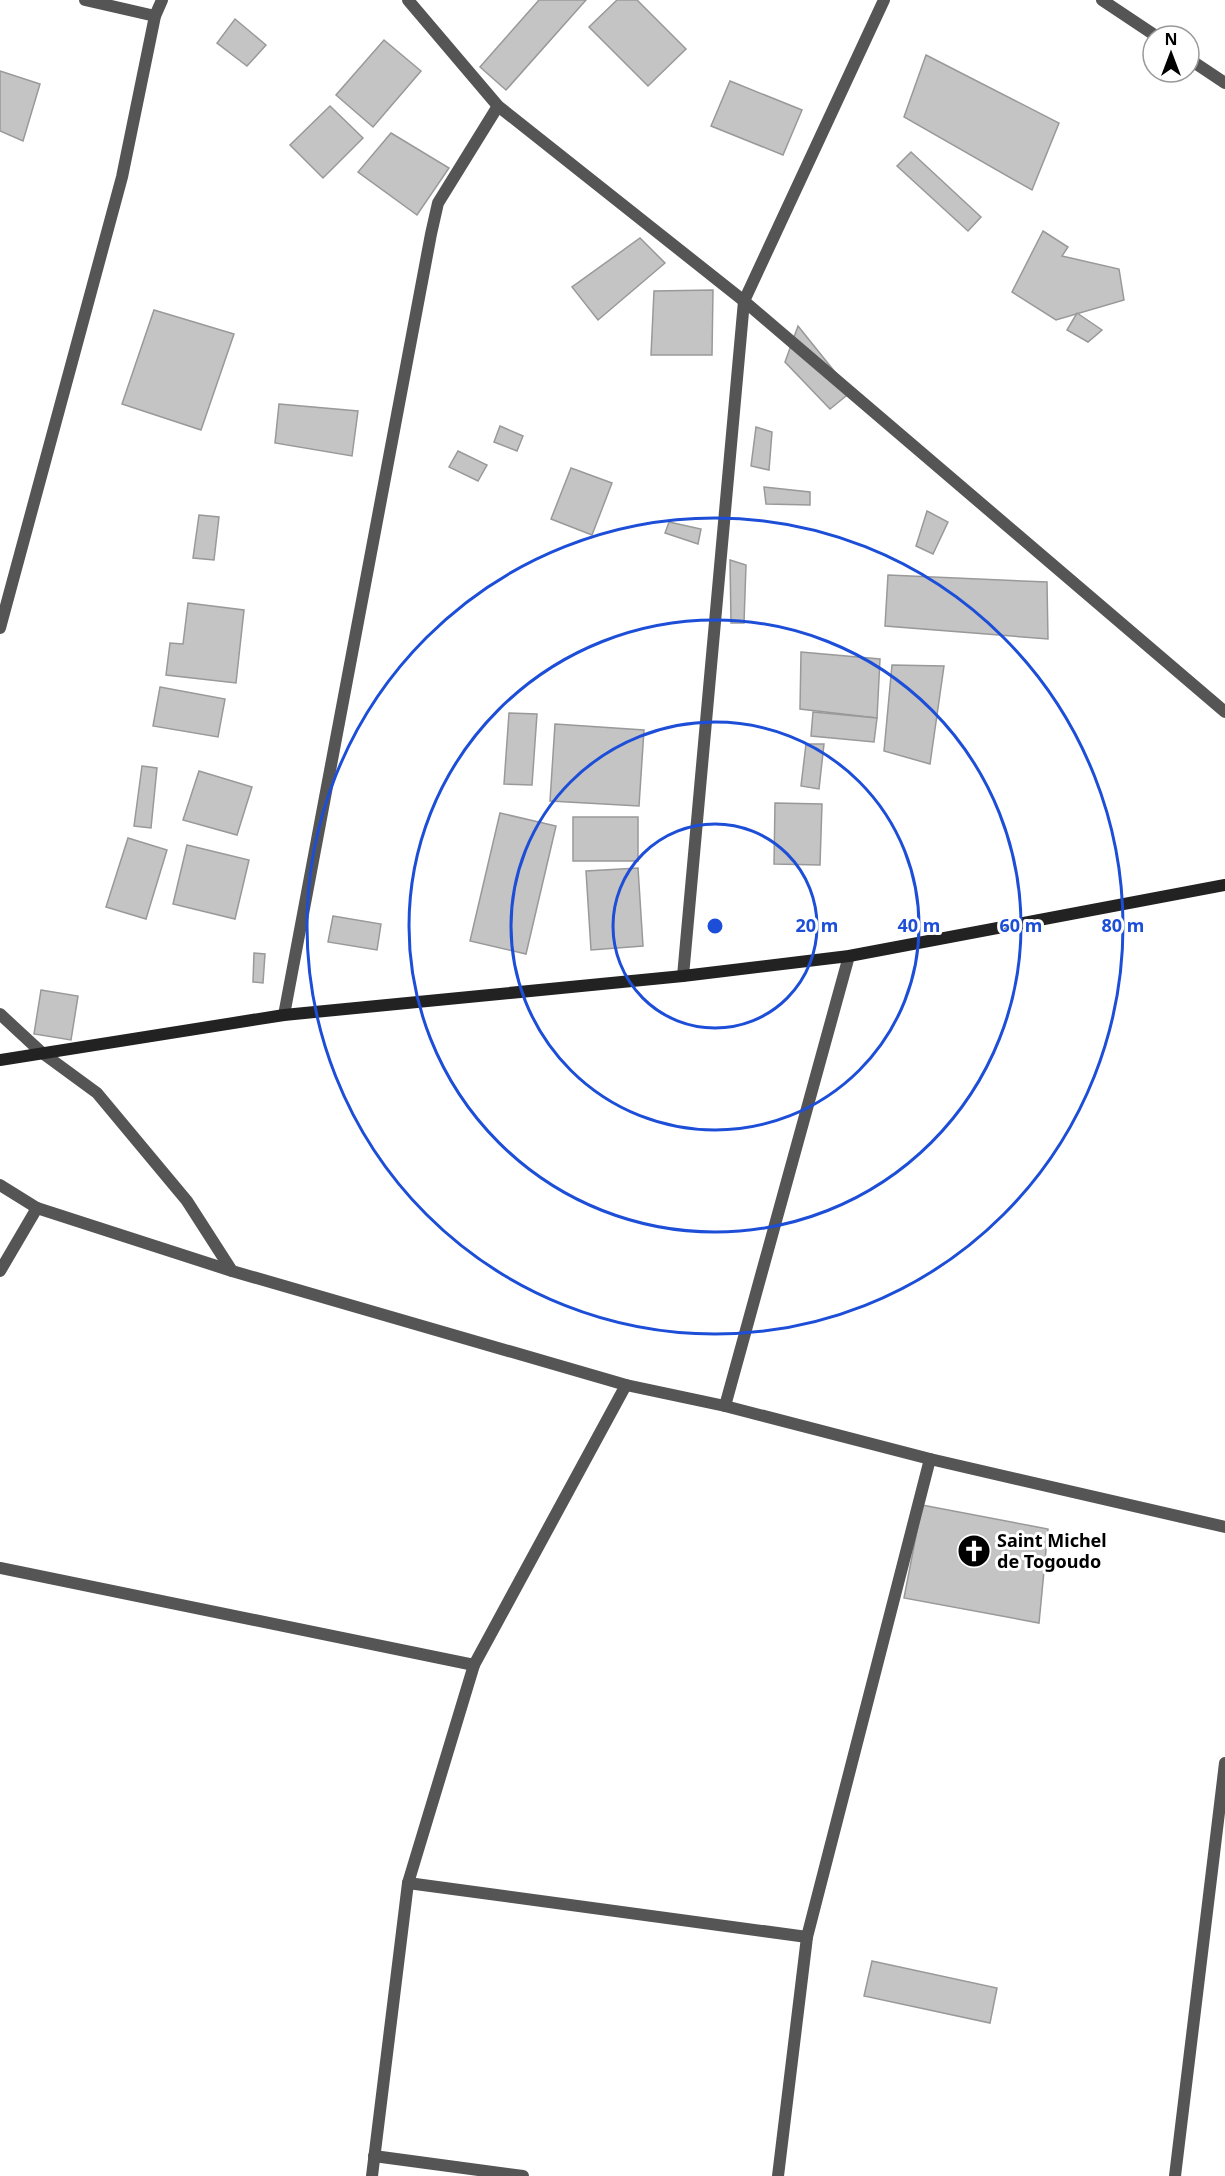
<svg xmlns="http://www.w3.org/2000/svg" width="1225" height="2176" viewBox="0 0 1225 2176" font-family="'Noto Sans',sans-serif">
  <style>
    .building { fill: #c4c4c4; stroke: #999; stroke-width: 1.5 }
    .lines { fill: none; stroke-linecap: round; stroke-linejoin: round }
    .street { stroke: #555; stroke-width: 12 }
    .secondary { stroke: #222; stroke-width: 12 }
    .ring { fill: none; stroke: #1d4ed8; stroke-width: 3 }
    .labels { text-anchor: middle; stroke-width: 6; stroke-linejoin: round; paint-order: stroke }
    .poi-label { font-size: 18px; font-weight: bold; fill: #000; stroke: #fff; text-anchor: start }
    .centre { fill: #1d4ed8; stroke: #fff; stroke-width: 3 }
    .ring-label { font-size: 18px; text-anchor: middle; font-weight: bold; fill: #1d4ed8; stroke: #fff; stroke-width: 6; stroke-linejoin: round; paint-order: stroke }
  </style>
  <rect width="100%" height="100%" fill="#fff"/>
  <g class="building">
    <path d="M539 0H586L506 90 480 67Z"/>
    <path d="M617 0H637L686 49 648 86 589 27Z"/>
    <path d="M235 19 266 45 247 66 217 43Z"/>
    <path d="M384 40 421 71 373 127 336 95Z"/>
    <path d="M926 55 1059 123 1032 190 904 117Z"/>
    <path d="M0 71 40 84 23 141 0 131Z"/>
    <path d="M730 81 802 110 783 155 711 126Z"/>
    <path d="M330 106 363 138 323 178 290 145Z"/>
    <path d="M391 133 449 168 417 215 358 172Z"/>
    <path d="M911 152 981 217 968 231 897 166Z"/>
    <path d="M1043 231 1068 247 1062 256 1119 269 1124 300 1056 320 1012 292Z"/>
    <path d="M640 238 665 263 598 320 572 287Z"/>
    <path d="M713 290 712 355H651L654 291Z"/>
    <path d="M154 310 234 334 201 430 122 404Z"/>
    <path d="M1077 313 1102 330 1088 342 1067 330Z"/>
    <path d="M798 326 851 392 830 409 785 362Z"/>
    <path d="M279 404 358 411 352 456 275 443Z"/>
    <path d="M500 426 523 436 517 451 494 442Z"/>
    <path d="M756 427 772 432 769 470 751 466Z"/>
    <path d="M458 451 487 465 478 481 449 467Z"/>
    <path d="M571 468 612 483 592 535 551 519Z"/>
    <path d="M764 487 810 492V505L766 504Z"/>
    <path d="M927 511 948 522 933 554 916 546Z"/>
    <path d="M199 515 219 517 214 560 193 558Z"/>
    <path d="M669 522 701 529 698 544 665 533Z"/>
    <path d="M730 560 746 565 744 623H731Z"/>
    <path d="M888 575 1047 582 1048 639 885 626Z"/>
    <path d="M188 603 244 610 236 683 166 675 170 643 183 644Z"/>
    <path d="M801 652 880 659 877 718 800 709Z"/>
    <path d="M892 665 944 666 930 764 884 751Z"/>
    <path d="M160 687 225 699 218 737 153 726Z"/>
    <path d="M813 712 877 718 874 742 811 736Z"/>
    <path d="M509 713 537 714 532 785 504 784Z"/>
    <path d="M555 724 644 730 639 806 550 801Z"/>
    <path d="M806 744H824L819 789 801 786Z"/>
    <path d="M142 766 157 768 151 828 134 826Z"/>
    <path d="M199 771 252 787 237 835 183 820Z"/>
    <path d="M775 803 822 804 820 865 774 864Z"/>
    <path d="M500 813 556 826 526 954 470 941Z"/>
    <rect x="573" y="817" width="65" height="44"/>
    <path d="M128 838 167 850 146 919 106 907Z"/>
    <path d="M187 845 249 860 235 919 173 904Z"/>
    <path d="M638 868 643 946 591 950 586 871Z"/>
    <path d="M333 916 381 924 377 950 328 942Z"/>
    <path d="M254 953 265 954 263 983 253 982Z"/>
    <path d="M41 990 78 996 71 1040 34 1034Z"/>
    <path d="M922 1505 1048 1529 1039 1623 904 1598Z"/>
    <path d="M872 1961 997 1988 990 2023 864 1996Z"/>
  </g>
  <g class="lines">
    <g class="street">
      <path d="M85 0 155 16"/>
      <path d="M408 0 498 106 744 301 1225 712"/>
      <path d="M1102 0 1156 36"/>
      <path d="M1189 59 1225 83"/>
      <path d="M0 628 122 177 155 16 162 0"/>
      <path d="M683 976 744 301 884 0"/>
      <path d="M0 1014 41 1052 97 1093 187 1201 232 1271"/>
      <path d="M284 1015 431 234 438 203 498 106"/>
      <path d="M0 1185 37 1208 232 1271 626 1385 725 1406 930 1459 1225 1527"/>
      <path d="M0 1271 37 1208"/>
      <path d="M725 1406 849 956"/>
      <path d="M0 1568 474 1665"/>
      <path d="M408 1883 807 1937"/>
      <path d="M374 2156 523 2176"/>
      <path d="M372 2176 408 1883 474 1665 626 1385"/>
      <path d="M778 2176 807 1937 930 1459"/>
      <path d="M1175 2176 1225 1763"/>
    </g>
    <path class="secondary" d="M0 1060 284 1015 683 976 849 956 1225 885"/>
  </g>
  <g class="ring">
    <circle cx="715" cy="926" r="102"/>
    <circle cx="715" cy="926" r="204"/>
    <circle cx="715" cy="926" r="306"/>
    <circle cx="715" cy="926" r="408"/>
  </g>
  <defs>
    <symbol id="church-disc" viewBox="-11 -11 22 22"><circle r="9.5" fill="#000" stroke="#fff"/><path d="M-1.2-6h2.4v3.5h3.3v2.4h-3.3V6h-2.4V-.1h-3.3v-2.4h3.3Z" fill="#fff"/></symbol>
  </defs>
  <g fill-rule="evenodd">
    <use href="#church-disc" x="955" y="1532" width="38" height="38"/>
  </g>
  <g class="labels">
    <g class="poi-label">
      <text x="997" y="1547">Saint Michel<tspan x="997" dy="21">de Togoudo</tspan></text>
    </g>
  </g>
  <circle cx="715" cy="926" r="9" class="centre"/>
  <g class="ring-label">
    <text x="817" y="932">20 m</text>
    <text x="919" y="932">40 m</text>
    <text x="1021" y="932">60 m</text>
    <text x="1123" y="932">80 m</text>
  </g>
  <g transform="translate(1171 54)"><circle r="28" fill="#ffffff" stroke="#999999" stroke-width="1.5"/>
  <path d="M0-4.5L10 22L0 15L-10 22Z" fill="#000000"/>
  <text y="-9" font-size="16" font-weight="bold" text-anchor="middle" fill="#000000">N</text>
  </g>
</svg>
